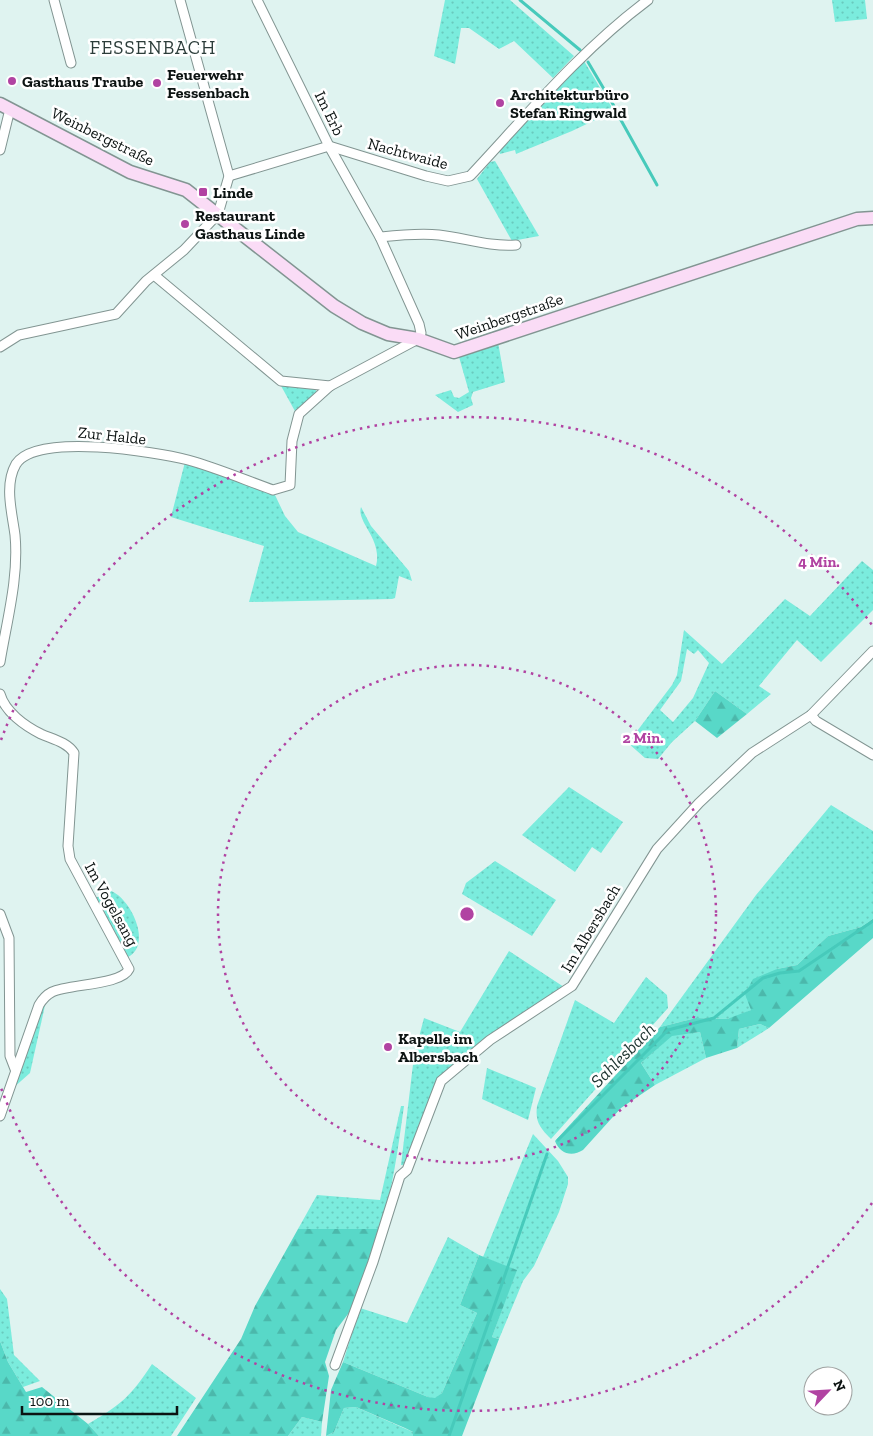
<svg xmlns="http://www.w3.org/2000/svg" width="873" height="1436" viewBox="0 0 873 1436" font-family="'Zilla Slab',serif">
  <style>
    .green { fill: url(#green-dots); fill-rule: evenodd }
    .forest { fill: url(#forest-firs) }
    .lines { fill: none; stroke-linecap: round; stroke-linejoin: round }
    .stream { stroke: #47cabb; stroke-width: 3 }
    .street-casing { stroke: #829592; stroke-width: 11 }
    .secondary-casing { stroke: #829592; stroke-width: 15 }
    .street { stroke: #fff; stroke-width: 9 }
    .secondary { stroke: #fadcf6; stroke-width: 12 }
    .ring { fill: none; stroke: #b143a2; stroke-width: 2.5; stroke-dasharray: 2.5 5 }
    .poi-dot { fill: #b143a2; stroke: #fff; stroke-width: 2 }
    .labels { text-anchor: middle; stroke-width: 5; stroke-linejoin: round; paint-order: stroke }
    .poi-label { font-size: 16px; font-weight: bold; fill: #0c1312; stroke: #fff; text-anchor: start }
    .street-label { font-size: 16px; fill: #0c1312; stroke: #fff }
    .water-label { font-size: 18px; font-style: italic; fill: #1b322e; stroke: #fff }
    .quarter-label { font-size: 19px; letter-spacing: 1px; fill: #2c3d3a; stroke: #fff }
    .centre { fill: #b143a2; stroke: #fff; stroke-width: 2.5 }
    .ring-label { font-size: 15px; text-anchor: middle; font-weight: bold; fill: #b143a2; stroke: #fff; stroke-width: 5; stroke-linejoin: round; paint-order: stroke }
  </style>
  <defs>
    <pattern id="green-dots" width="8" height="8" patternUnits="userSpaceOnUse" patternTransform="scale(1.25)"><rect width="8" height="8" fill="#7becdd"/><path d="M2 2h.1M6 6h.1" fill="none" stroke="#69cabd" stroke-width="1.8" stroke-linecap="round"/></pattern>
    <pattern id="forest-firs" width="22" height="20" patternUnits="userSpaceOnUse" patternTransform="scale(1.25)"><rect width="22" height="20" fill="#58d8c8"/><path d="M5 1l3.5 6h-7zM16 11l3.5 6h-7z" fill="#4bb8ab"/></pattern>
  </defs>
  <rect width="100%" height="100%" fill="#dff3f0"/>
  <g class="green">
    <path d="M445 0H510L574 56 553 78 514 41 499 49 469 28H461L455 64 434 56Z"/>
    <path d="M832 0H865L867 19 835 22Z"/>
    <path d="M584 61 614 111 572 131 516 154 515 150 500 154 499 151Z"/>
    <path d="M495 161 539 236 512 241 477 179 490 162Z"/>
    <path d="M498 342 505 382 473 392 471 398 473 405 458 412 435 395 451 390 454 397 459 398 469 392 459 357Z"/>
    <path d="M280 384 315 388 317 394 296 413Z"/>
    <path d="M185 462 275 495 285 516 298 532 376 566C383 539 356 522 361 507L371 526 409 571 412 581 399 576 395 598 392 599 249 602 264 546 171 517Z"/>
    <path d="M862 561 873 570V610L821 662 797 640 759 686 771 694 747 714 715 691 695 721 672 742 658 759 645 758 628 743 672 685 677 675 684 630 722 664 785 599 810 616ZM687 649 694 654 698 650 709 663 693 698 673 722 660 710 681 681Z"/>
    <path d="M569 787 623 822 601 853 592 847 575 872 522 835Z"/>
    <path d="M831 805 873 831V919L861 927 828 936 797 965 777 969 751 1010 741 1015 727 1019 696 1018 660 1027 756 895Z"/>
    <path d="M495 861 556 900 532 936 462 894 466 883Z"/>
    <path d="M111 891C130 898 153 944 128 957L93 899Z"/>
    <path d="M509 951 564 987 439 1080 405 1165H401L414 1056 424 1018 460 1032Z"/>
    <path d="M646 977 667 995 668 1008 551 1139C540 1128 535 1122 537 1106L575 1000 614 1023Z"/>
    <path d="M46 1001 30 1073 12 1089 40 1011Z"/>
    <path d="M760 1024 769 1028 737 1048 739 1029Z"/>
    <path d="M700 1032 706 1058 655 1085 641 1063 672 1035Z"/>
    <path d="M487 1068 536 1088 528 1120 482 1099Z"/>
    <path d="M401 1106H404C398 1148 393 1189 380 1229H298L317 1195 380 1200Z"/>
    <path d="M533 1134 558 1161 568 1177V1184L559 1212 534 1266 523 1281 499 1339 492 1337 516 1270 483 1257Z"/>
    <path d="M448 1237 479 1255 460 1305 477 1313 442 1393 435 1399 428 1397 343 1362 360 1308 407 1323Z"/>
    <path d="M0 1289 7 1299 14 1355 40 1381 23 1387 8 1362 0 1341Z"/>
    <path d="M152 1364 196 1398 171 1436H99L88 1424C121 1405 131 1396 152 1364Z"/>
    <path d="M356 1407 413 1432V1436H326L334 1432 344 1408Z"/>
    <path d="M302 1417 322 1422 321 1436H288Z"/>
  </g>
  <g class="forest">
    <path d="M715 691 747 714 717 738 695 721Z"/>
    <path d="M873 919V938L769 1028 760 1024 739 1029 737 1048 706 1058 700 1032 672 1036 641 1063 655 1085 621 1108 583 1150C572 1157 560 1154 555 1141L660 1027 696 1018 727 1019 751 1010 745 994 753 979 777 969 797 965 828 936 861 927Z"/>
    <path d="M298 1229H380L354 1306 336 1330 325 1362 329 1376 322 1422 302 1417 288 1436H177L241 1339 255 1306Z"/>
    <path d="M479 1255 517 1270 492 1337 499 1339 462 1436H413V1432L405 1428 356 1407 344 1408 334 1432 326 1436 331 1390 343 1362 428 1397 435 1398 442 1393 477 1313 460 1305Z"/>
    <path d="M0 1341 8 1362 26 1392 42 1387 88 1424 99 1436H0Z"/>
  </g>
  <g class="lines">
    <g class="stream">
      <path d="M520 0 580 50"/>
      <path d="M588 62 614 106"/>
      <path d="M617 113 657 185"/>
      <path d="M558 1140 668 1030 714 1018 763 978 780 973 799 971 873 921"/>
      <path d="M449 1436 547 1154"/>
    </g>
    <defs>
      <g id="street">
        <path d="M54 0 71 63"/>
        <path d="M0 150 10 109"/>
        <path d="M229 176 329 146 426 176 448 181 470 176C527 115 581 50 648 0"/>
        <path d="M380 237C400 235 419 233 439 235 465 238 489 247 516 245"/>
        <path d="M154 275 281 381 330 386"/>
        <path d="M0 347 19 335 116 314 146 281 184 250 218 214 229 176 180 0"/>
        <path d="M0 662C7 620 19 577 15 535 12 512 4 485 16 464 36 432 156 452 188 460 217 468 245 480 273 490L290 485 292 441 299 414 330 386 418 339 421 333 419 324 380 237 329 146 257 0"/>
        <path d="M0 694C5 712 25 726 41 734 52 739 67 742 74 753L68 846 70 859 129 969C122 985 69 984 52 992 46 995 42 1000 39 1005L0 1116"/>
        <path d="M811 715 816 721 873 755"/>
        <path d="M0 914 9 938 10 1056 15 1069"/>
        <path d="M335 1365 373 1262 400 1176 407 1170 441 1081 490 1040 572 986 657 849 699 803 752 753 811 715 873 651"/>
      </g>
      <path id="secondary" d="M0 104 130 172 186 190 334 306 362 323 388 334 418 339 454 352 857 219 873 218"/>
    </defs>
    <use href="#street" class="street-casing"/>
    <use href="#secondary" class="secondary-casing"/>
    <use href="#street" class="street"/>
    <use href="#secondary" class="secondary"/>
  </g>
  <g class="ring">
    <circle cx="467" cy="914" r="249"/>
    <path d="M872 1203A498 498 0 0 1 1 1088M1 740A498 498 0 0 1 872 625"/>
  </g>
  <g class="poi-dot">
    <circle cx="12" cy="81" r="5"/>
    <circle cx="157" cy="83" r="5"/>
    <circle cx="500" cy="103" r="5"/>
    <rect x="198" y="187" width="10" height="10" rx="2.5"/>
    <circle cx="185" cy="224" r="5"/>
    <circle cx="388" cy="1047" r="5"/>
  </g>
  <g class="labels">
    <g class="poi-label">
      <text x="167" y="80">Feuerwehr<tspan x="167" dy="18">Fessenbach</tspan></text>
      <text x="22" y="87">Gasthaus Traube</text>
      <text x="510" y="100">Architekturbüro<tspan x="510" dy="18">Stefan Ringwald</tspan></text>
      <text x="213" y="198">Linde</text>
      <text x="195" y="221">Restaurant<tspan x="195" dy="18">Gasthaus Linde</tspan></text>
      <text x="398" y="1044">Kapelle im<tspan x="398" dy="18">Albersbach</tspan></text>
    </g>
    <g class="street-label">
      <text transform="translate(330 113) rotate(64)" y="6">Im Erb</text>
      <text transform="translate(103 136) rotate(26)" y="6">Weinbergstraße</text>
      <text transform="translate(408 153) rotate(15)" y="6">Nachtwaide</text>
      <text transform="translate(509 316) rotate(-19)" y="6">Weinbergstraße</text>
      <text transform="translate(112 435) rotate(6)" y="6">Zur Halde</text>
      <text transform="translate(112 904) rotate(61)" y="6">Im Vogelsang</text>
      <text transform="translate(590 928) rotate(-59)" y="6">Im Albersbach</text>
    </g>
    <g class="water-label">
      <text transform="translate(623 1055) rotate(-45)" y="6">Sahlesbach</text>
    </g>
    <g class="quarter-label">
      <text x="153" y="54">FESSENBACH</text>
    </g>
  </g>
  <circle cx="467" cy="914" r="8" class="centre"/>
  <g class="ring-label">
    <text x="819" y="567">4 Min.</text>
    <text x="643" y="743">2 Min.</text>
  </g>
  <g transform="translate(828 1391) rotate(65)"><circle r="24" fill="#ffffff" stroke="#9ea1a0"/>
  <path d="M0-4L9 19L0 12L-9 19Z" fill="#b143a2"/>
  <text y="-8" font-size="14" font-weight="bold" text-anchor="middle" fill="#0c1312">N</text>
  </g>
  <path d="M22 1406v8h155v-8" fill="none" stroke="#0c1312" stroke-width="2.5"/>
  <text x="30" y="1406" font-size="15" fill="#0c1312" stroke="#ffffff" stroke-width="4" paint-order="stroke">100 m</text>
</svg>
